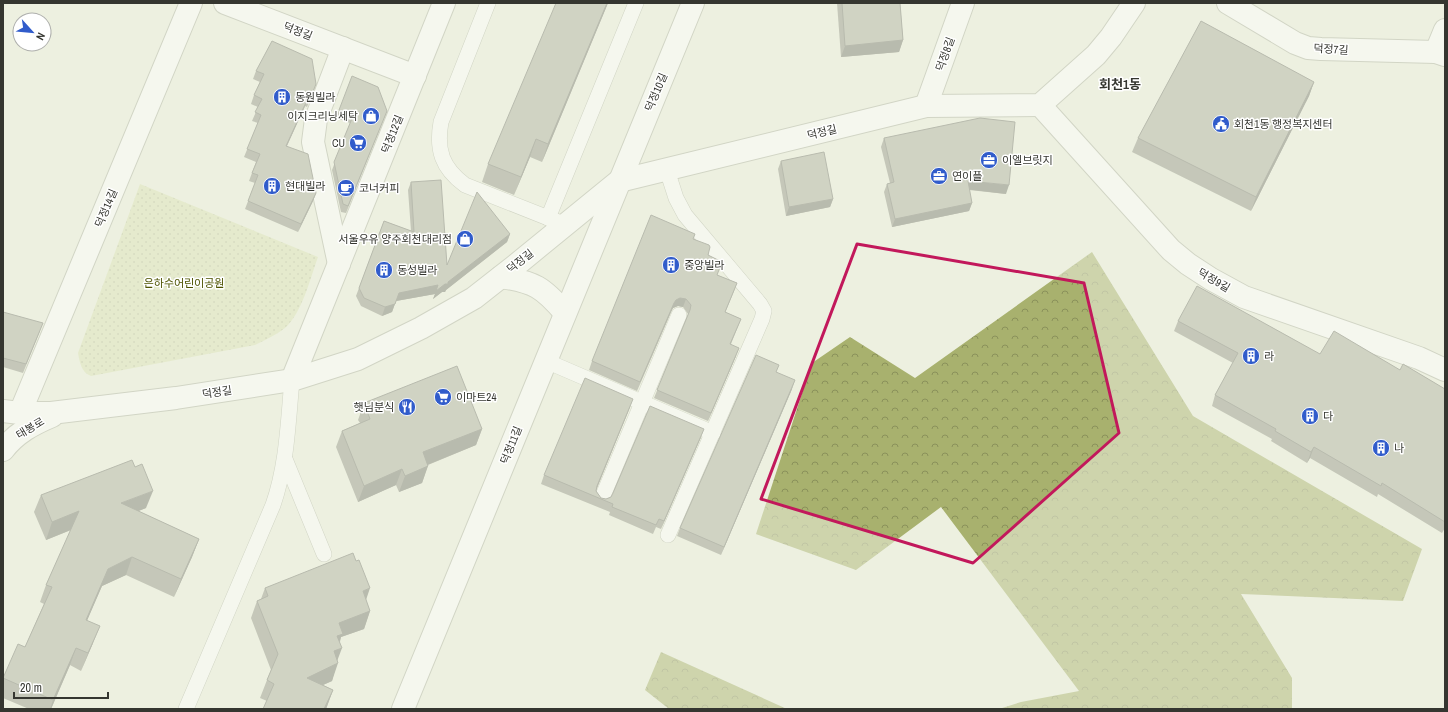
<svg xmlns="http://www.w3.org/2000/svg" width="1448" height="712" viewBox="0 0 1448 712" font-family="'Archivo Narrow','Noto Sans KR',sans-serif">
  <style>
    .forest { fill: url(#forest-crowns) }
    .park { fill: url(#park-dots) }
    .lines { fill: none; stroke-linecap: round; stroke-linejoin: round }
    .lane-casing { stroke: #b1b4a5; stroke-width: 16 }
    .street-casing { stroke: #b1b4a5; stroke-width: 24 }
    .lane { stroke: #fff; stroke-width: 15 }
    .street { stroke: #fff; stroke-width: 22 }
    .wall { fill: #95968a }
    .shaded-wall { fill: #797a71 }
    .building { fill: #adafa1; stroke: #797a71 }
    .marked { fill: none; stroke: #c2185b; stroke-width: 3; stroke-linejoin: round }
    .labels { text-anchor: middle; stroke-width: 3; stroke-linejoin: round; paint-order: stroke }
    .street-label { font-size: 11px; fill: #353630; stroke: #fff }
    .poi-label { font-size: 11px; fill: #353630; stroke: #fff; text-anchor: start }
    .park-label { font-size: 11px; fill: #4d5300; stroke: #fff }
    .quarter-label { font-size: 13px; font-weight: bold; fill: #353630; stroke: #fff }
  </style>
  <defs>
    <pattern id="forest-crowns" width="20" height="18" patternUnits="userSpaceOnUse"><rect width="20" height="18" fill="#a8b16e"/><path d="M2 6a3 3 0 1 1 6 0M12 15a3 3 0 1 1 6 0" fill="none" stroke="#8a915b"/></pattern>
    <pattern id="park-dots" width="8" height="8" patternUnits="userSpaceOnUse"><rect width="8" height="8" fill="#dce3b6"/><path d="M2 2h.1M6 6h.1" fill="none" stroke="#bdc39d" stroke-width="1.8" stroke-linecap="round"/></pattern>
  </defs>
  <rect width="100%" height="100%" fill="#edf0e0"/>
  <g class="forest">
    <path d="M1092 252 1193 416 1422 549 1403 601 1241 594 1292 678V709H999L1021 702 1079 691 941 507 856 570 756 534 812 363 850 337 915 378Z"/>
    <path d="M661 652 787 709H669L645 690Z"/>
  </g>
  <path class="park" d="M140 184 318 257C310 279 302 313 285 328 276 335 265 340 255 345L91 376C81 372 80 363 78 353Z"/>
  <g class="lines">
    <defs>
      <g id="lane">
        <path d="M488 3 441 122C436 150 442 168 465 185L566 225"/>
        <path d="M667 170 676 198 685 215 760 304 764 311 762 319 668 535"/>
        <path d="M548 218 636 3"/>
        <path d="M546 361 713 433"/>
        <path d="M285 459 324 554"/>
        <path d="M602 498 679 315"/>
        <path d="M186 709 273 505C287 465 288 423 292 380"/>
      </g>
      <g id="street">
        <path d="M225 3 415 76"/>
        <path d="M1228 3 1295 43 1308 48 1321 49 1436 52 1445 55"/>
        <path d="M1436 52 1445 30"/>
        <path d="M1040 105 1171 250 1188 264 1211 279 1244 297 1419 358 1445 370"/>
        <path d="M926 106 963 3"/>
        <path d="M339 264 313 142 316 119 343 48"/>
        <path d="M501 277C534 282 543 287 565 313"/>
        <path d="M292 380 444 3"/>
        <path d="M3 411 20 413H51L176 398 292 380 358 359 421 328 474 298 521 261 619 181 926 106 1040 105 1096 55 1111 37 1134 3"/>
        <path d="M20 413 191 3"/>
        <path d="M3 450C16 433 33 424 52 416"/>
        <path d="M403 709 693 3"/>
      </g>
    </defs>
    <use href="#lane" class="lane-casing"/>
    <use href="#street" class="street-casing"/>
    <use href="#lane" class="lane"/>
    <use href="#street" class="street"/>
  </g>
  <g class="wall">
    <path d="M608 3 542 162 530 157 514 195 482 182 488 164Z"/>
    <path d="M837 3H900L903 40 899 52 841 57Z"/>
    <path d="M256 71 316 84 307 107 305 106 287 146 316 193 313 201 298 232 245 209 255 183 249 181 256 162 244 157 258 123 252 121 258 107 251 104 254 95 260 82 253 79Z"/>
    <path d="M1314 82 1309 96 1251 211 1132 152 1138 138Z"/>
    <path d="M339 110 387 111 346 213 341 212 332 170 350 123 336 118Z"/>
    <path d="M884 138 1006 194 969 190 972 203 969 211 892 227 884 192 887 184 890 183 881 147Z"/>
    <path d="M781 161 833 199 830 207 786 216 778 169Z"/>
    <path d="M411 182 447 265 510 234 507 242 446 290 445 292H442L433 299 435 294 396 301 392 312 382 316 361 306 356 296 384 221 411 231 408 190Z"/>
    <path d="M695 234 693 239 708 255 717 275 737 283 725 312 741 319 731 344 736 356 708 421 654 398 687 317 688 314 683 307 678 306 673 308 671 312 637 391 589 370 592 361Z"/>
    <path d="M3 312 40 331 23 373 3 367Z"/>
    <path d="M1178 321 1320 354 1400 370 1445 389V528L1442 533 1378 494 1377 497 1310 458 1307 463 1271 441 1272 439 1212 406 1215 395 1233 363 1174 331Z"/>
    <path d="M776 372 792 389 721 555 677 536 680 528Z"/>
    <path d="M364 403 482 429 476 445 428 465 422 483 399 492 396 485 358 502 336 447 342 431 360 423 358 420Z"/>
    <path d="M630 407 597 488 596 491 601 498 606 499 611 497 701 437 661 529 656 527 653 534 609 515 610 512 541 484 544 475Z"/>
    <path d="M41 495 146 508 138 511 199 539 192 557 174 597 126 575 102 586 87 620 93 643 81 671 70 665 51 709H29L3 698V677L25 647 44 604 40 602 46 585 71 530 46 540 34 512Z"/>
    <path d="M265 588 366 600 370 611 364 629 341 637 340 642 337 661 332 681 323 685 333 690 326 709H263L267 701 260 698 267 680 271 670 251 618 257 601 261 599Z"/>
  </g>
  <g class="shaded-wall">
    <path d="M607 3H608L542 162 548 144Z"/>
    <path d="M903 40 899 52 841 57 845 46Z"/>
    <path d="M1314 82 1309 96 1251 211 1256 197Z"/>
    <path d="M308 98 305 106 283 154 286 146Z"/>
    <path d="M536 139 530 157 514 195 521 177Z"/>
    <path d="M968 181 1009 185 1006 194 965 189Z"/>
    <path d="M316 193 313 201 298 232 301 224Z"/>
    <path d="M833 199 830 207 786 216 789 207Z"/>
    <path d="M972 203 969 211 892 227 895 219Z"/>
    <path d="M510 234 507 242 446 290 445 292H442L433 299 435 294 396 301 392 312 382 316 385 307 399 293 448 282Z"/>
    <path d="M737 283 734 291 722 320 725 312Z"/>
    <path d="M680 298 686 299 683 307 678 306 673 308 671 312 637 391 674 303 676 300Z"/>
    <path d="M739 348 736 356 708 421 711 413Z"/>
    <path d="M795 380 792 389 721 555 724 547Z"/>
    <path d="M633 399 630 407 594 495 597 486Z"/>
    <path d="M482 429 476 445 417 469 423 452Z"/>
    <path d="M704 429 701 437 661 529 664 521Z"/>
    <path d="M1314 447 1310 458 1307 463 1311 452Z"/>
    <path d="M428 466 422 483 399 492 405 476Z"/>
    <path d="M402 469 396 485 358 502 364 486Z"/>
    <path d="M153 491 146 508 114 521 121 503Z"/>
    <path d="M79 511 73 529 46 540 52 522Z"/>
    <path d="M199 539 192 557 174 597 181 579Z"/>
    <path d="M132 557 126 575 102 586 80 637 86 620 108 569Z"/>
    <path d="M370 588 364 606 363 591Z"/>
    <path d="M370 611 364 629 341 637 337 650 342 648 336 664 338 663 332 681 300 695 307 678 339 623Z"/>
    <path d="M100 626 93 643 81 671 88 653Z"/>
    <path d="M76 648 70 665 51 709H50L53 700Z"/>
    <path d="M333 690 326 709H324Z"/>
  </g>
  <g class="building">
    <path d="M556 3H607L548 144 536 139 521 177 488 164Z"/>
    <path d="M842 3H900L903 40 845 46Z"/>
    <path d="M1201 21 1314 82 1256 197 1138 138Z"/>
    <path d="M272 41 312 59 316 84 310 99 308 98 286 146 308 154 316 193 301 224 248 201 258 175 252 173 260 154 247 149 261 115 255 112 262 99 254 95 264 74 256 71Z"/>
    <path d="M352 76 378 87 387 111 348 206 343 204 334 162 353 116 339 110Z"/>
    <path d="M980 118 1015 122 1009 185 968 181 972 203 895 219 887 184 894 182 884 138Z"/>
    <path d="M824 152 833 199 789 207 781 161Z"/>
    <path d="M441 180 447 265 477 192 510 234 448 282V284H445L436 291 438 285 399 293 395 304 385 307 364 298 359 288 384 221 414 232 411 182Z"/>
    <path d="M651 215 695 234 693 239 709 245 710 247 708 255 722 262 717 275 737 283 725 312 741 319 730 344 739 348 711 413 657 390 690 310 691 305 686 299 680 298 676 300 674 303 640 382 592 361Z"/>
    <path d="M1197 286 1320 354 1334 331 1400 370 1403 364 1445 389V522L1382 483 1381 486 1314 447 1311 452 1275 431 1276 429 1215 395 1238 353 1178 321Z"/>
    <path d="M3 312 43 323 26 364 3 358Z"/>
    <path d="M756 355 779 365 776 372 795 380 724 547 680 528Z"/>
    <path d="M457 366 482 429 423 452 428 466 405 476 402 469 364 486 342 431 370 419 364 403Z"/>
    <path d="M585 378 633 399 597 486 596 491 601 498 606 499 611 497 613 493 650 406 704 429 664 521 659 519 656 525 612 507 613 504 544 475Z"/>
    <path d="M132 460 135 467 142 464 153 491 121 503 199 539 181 579 132 557 108 569 86 620 100 626 88 653 76 648 53 700 3 678 18 644 25 647 52 587 46 585 79 511 52 522 41 495Z"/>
    <path d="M353 553 356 561 359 560 370 588 363 591 370 611 339 623 343 634 337 636 342 648 334 651 338 663 307 678 333 690 324 709H263L274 684 267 680 278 654 257 601 268 596 265 588Z"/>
  </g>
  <path d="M0 0H1448V712H0ZM857 244 1084 283 1119 433 973 563 761 499Z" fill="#edf0e0" fill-opacity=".55" fill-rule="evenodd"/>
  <path class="marked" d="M857 244 1084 283 1119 433 973 563 761 499Z"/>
  <defs>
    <symbol id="building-disc" viewBox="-11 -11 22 22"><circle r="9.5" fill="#315ccb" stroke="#fff"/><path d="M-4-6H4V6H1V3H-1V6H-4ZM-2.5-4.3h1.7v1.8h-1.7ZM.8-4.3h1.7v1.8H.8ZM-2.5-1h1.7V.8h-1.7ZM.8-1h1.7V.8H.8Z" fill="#fff"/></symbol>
    <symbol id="shop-disc" viewBox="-11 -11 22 22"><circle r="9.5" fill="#315ccb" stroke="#fff"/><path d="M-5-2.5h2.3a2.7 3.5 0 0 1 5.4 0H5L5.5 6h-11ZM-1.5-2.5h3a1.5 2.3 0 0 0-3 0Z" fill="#fff"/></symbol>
    <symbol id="civic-disc" viewBox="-11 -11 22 22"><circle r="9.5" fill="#315ccb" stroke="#fff"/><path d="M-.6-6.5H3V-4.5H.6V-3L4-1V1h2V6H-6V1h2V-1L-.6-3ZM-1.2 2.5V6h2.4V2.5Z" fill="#fff"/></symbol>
    <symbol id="supermarket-disc" viewBox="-11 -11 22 22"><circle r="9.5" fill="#315ccb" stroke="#fff"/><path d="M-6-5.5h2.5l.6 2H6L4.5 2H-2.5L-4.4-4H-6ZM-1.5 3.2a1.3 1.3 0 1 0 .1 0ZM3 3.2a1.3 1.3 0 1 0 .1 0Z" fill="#fff"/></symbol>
    <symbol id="office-disc" viewBox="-11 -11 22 22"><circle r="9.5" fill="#315ccb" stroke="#fff"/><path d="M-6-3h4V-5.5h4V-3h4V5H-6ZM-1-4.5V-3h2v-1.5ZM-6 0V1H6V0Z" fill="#fff"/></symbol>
    <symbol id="cafe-disc" viewBox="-11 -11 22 22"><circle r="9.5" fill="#315ccb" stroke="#fff"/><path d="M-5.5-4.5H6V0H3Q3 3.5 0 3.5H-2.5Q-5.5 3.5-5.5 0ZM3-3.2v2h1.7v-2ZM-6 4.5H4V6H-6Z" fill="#fff"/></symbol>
    <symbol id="restaurant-disc" viewBox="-11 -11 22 22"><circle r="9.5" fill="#315ccb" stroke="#fff"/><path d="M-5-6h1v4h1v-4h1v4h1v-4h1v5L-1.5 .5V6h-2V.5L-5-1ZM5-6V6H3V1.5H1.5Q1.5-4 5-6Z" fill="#fff"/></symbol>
  </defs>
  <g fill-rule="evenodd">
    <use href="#building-disc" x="272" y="87" width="20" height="20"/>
    <use href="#shop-disc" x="361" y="106" width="20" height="20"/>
    <use href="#civic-disc" x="1211" y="114" width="20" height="20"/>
    <use href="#supermarket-disc" x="348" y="133" width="20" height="20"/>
    <use href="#office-disc" x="979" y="150" width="20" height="20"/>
    <use href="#office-disc" x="929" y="166" width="20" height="20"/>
    <use href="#building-disc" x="262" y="176" width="20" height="20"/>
    <use href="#cafe-disc" x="336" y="178" width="20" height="20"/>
    <use href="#shop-disc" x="455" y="229" width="20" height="20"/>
    <use href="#building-disc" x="661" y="255" width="20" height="20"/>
    <use href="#building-disc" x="374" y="260" width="20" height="20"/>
    <use href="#building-disc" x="1241" y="346" width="20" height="20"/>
    <use href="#supermarket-disc" x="433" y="387" width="20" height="20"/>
    <use href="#restaurant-disc" x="397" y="397" width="20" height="20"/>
    <use href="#building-disc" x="1300" y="406" width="20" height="20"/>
    <use href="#building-disc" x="1371" y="438" width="20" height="20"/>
  </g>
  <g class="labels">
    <g class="street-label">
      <text transform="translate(298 31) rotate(21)" y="4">덕정길</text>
      <text transform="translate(1331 49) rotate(3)" y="4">덕정7길</text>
      <text transform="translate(945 54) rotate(-70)" y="4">덕정8길</text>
      <text transform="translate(656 92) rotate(-67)" y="4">덕정10길</text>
      <text transform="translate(822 132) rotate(-14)" y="4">덕정길</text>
      <text transform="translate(392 134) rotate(-68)" y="4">덕정12길</text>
      <text transform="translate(106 208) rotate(-67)" y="4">덕정14길</text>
      <text transform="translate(520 261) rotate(-38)" y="4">덕정길</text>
      <text transform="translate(1214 280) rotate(30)" y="4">덕정9길</text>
      <text transform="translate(217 392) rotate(-9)" y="4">덕정길</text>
      <text transform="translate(30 428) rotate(-31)" y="4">태봉로</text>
      <text transform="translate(511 445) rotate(-68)" y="4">덕정11길</text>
    </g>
    <g class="poi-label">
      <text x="295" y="101">동원빌라</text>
      <text x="358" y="120" text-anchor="end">이지크리닝세탁</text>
      <text x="1234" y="128">회천1동 행정복지센터</text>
      <text x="345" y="147" text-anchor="end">CU</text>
      <text x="1002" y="164">이엘브릿지</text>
      <text x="952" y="180">연이플</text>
      <text x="285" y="190">현대빌라</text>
      <text x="359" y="192">코너커피</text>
      <text x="452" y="243" text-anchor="end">서울우유 양주회천대리점</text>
      <text x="684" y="269">중앙빌라</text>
      <text x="397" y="274">동성빌라</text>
      <text x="1264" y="360">라</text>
      <text x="456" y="401">이마트24</text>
      <text x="394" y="411" text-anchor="end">햇님분식</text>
      <text x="1323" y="420">다</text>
      <text x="1394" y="452">나</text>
    </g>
    <g class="park-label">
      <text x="184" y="287">은하수어린이공원</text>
    </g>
    <g class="quarter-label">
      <text x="1120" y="89">회천1동</text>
    </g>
  </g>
  <rect width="1448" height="712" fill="none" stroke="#353630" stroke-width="8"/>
  <g transform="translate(32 32) rotate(117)"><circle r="19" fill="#ffffff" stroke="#aeafac"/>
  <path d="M0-3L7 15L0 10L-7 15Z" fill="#315ccb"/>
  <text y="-6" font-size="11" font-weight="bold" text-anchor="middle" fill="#353630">N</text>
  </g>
  <path d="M14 692v6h94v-6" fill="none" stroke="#353630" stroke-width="2"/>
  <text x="20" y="692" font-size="12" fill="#353630" stroke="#ffffff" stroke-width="3" paint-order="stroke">20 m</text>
</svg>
